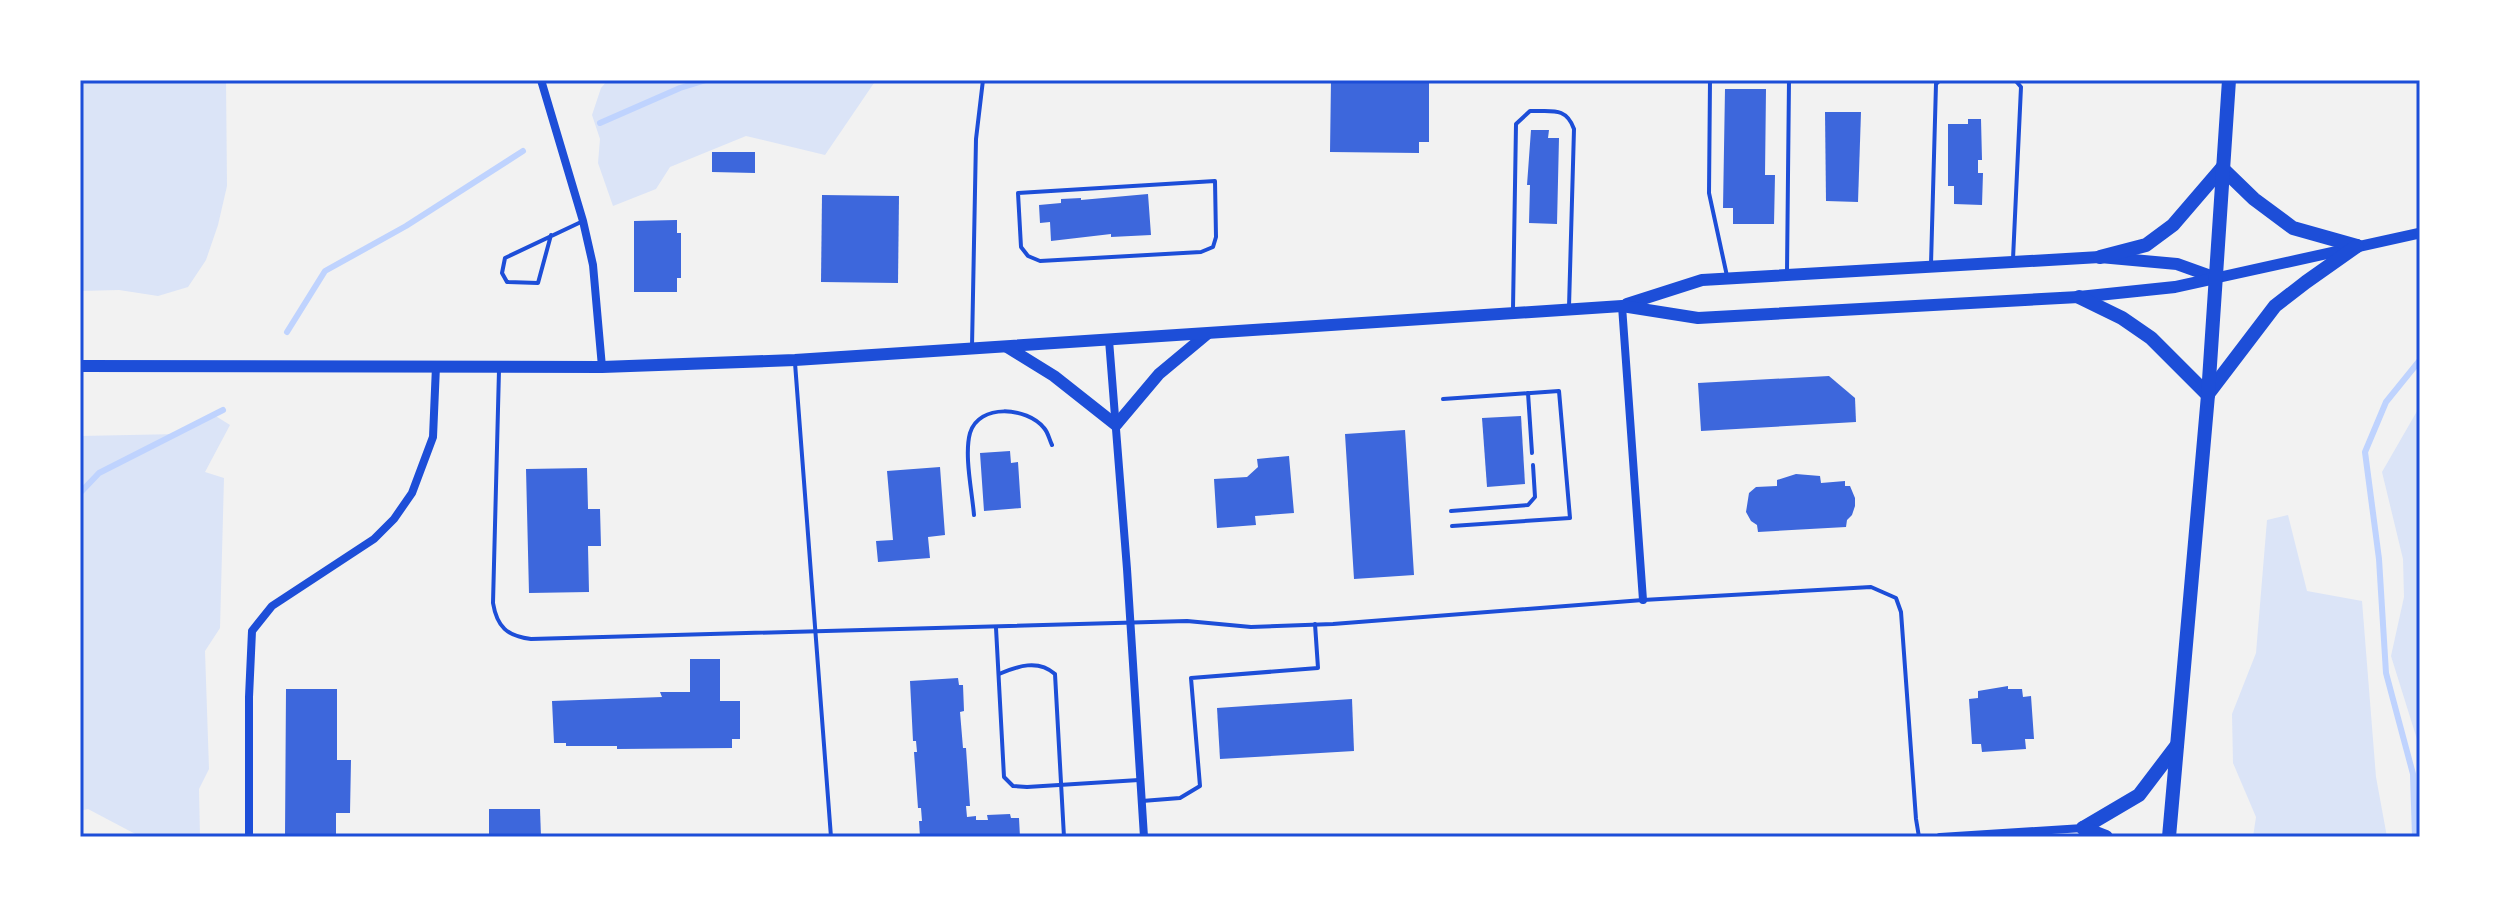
<svg xmlns="http://www.w3.org/2000/svg" width="2500" height="917" viewBox="0 0 2500 917" font-family="'Fira Sans',sans-serif">
  <style>
    .green { fill: #dbe4f7 }
    .lines { fill: none; stroke-linecap: round; stroke-linejoin: round }
    .stream { stroke: #bfd3fe; stroke-width: 6 }
    .building { fill: #3d67dc }
    .service { stroke: #1d4ed8; stroke-width: 4 }
    .minor { stroke: #1d4ed8; stroke-width: 8 }
    .tertiary { stroke: #1d4ed8; stroke-width: 11 }
    .secondary { stroke: #1d4ed8; stroke-width: 12 }
    .trunk { stroke: #1d4ed8; stroke-width: 14 }
    .neatline { fill: none; stroke: #1d4ed8; stroke-width: 3 }
  </style>
  <rect width="100%" height="100%" fill="#f2f2f2"/>
  <g class="green">
    <path d="M80 80H226L227 186 218 225 206 260 188 287 158 296 119 290 80 291Z"/>
    <path d="M608 80H876L825 155 746 136 670 167 656 189 613 206 598 163 600 139 592 115 601 88Z"/>
    <path d="M2420 406V749L2391 656 2404 597 2403 559 2382 472Z"/>
    <path d="M214 415 230 425 205 472 224 478 220 628 205 651 209 769 199 789 200 837H141L88 809 80 811V436L179 434Z"/>
    <path d="M2288 515 2307 591 2362 601 2376 777 2387 837H2253L2256 817 2233 763 2232 714 2256 653 2267 520Z"/>
  </g>
  <g class="lines">
    <g class="stream">
      <path d="M600 123 680 88 706 80"/>
      <path d="M287 332 325 271 406 226 523 151"/>
      <path d="M80 493 99 473 223 410"/>
      <path d="M2415 837 2413 774 2386 673 2379 559 2365 452 2386 402 2420 360"/>
    </g>
  </g>
  <g class="building">
    <path d="M1331 80H1429V142H1419V153L1330 152Z"/>
    <path d="M1725 89H1766L1765 175H1775L1774 224H1733V208H1723Z"/>
    <path d="M1825 112H1861L1858 202 1826 201Z"/>
    <path d="M1968 119H1981L1982 160H1978V173H1983L1982 205 1954 204V186H1948V124H1968Z"/>
    <path d="M1531 130H1549L1548 138H1559L1557 224 1529 223 1530 185H1527Z"/>
    <path d="M712 152H755V173L712 172Z"/>
    <path d="M1148 194 1151 235 1111 237V234L1051 241 1050 222 1040 223 1039 205 1061 203V199L1081 198V200Z"/>
    <path d="M822 195 899 196 898 283 821 282Z"/>
    <path d="M677 220V233H681V278H677V292H634V221Z"/>
    <path d="M1829 376 1855 398 1856 422 1701 431 1698 383Z"/>
    <path d="M1521 416 1525 484 1487 487 1482 418Z"/>
    <path d="M1405 430 1414 575 1354 579 1345 434Z"/>
    <path d="M1010 451 1011 463 1018 462 1021 508 984 511 980 453Z"/>
    <path d="M1289 456 1294 513 1255 516 1256 525 1217 528 1214 479 1247 477 1258 467 1257 459Z"/>
    <path d="M940 467 945 535 928 537 930 558 878 562 876 541 893 540 887 471Z"/>
    <path d="M587 468 588 509H600L601 546H588L589 592 529 593 526 469Z"/>
    <path d="M1796 474 1820 476 1821 483 1845 481V486H1850L1855 498V506L1852 515 1847 520 1846 527 1758 532 1757 525 1751 521 1746 512 1749 493 1756 487 1777 486V480Z"/>
    <path d="M690 659H720V701H740V739H732V748L617 749V746H566V743H554L552 701 662 697 660 692H690Z"/>
    <path d="M958 678 959 685H963L964 711 960 712 963 748H966L970 806H966L967 817 976 816V820H988L987 815 1010 814 1011 818H1019L1020 837H920L919 821H922L921 808H918L914 752H917L916 741H913L910 681Z"/>
    <path d="M2008 686V689H2022L2023 697 2031 696 2034 739H2025L2026 749 1982 752 1981 744H1972L1969 699 1978 698V691Z"/>
    <path d="M286 689H337V760H351L350 813H336V837H285Z"/>
    <path d="M1352 699 1354 751 1220 759 1217 708Z"/>
    <path d="M489 809H540L541 837H489Z"/>
  </g>
  <g class="lines">
    <g class="service">
      <path d="M1710 80 1709 193 1727 276"/>
      <path d="M1215 181 1216 237 1213 247 1201 252 1040 261 1028 256 1021 247 1018 193Z"/>
      <path d="M551 235 538 283 507 282 502 273 505 258 581 222"/>
      <path d="M2013 259 2021 87 2015 80"/>
      <path d="M1931 264 1936 84 1940 80"/>
      <path d="M1787 272 1789 80"/>
      <path d="M1513 309 1516 124 1530 111C1551 112 1566 106 1574 129L1569 307"/>
      <path d="M972 347 976 139 983 80"/>
      <path d="M795 363 831 837"/>
      <path d="M499 370 493 603C497 627 507 636 531 639L1187 621 1251 627 1333 624 1643 600 1871 587 1896 598 1901 612 1916 819 1919 837"/>
      <path d="M1528 393 1532 453"/>
      <path d="M1443 399 1559 391 1570 518 1452 526"/>
      <path d="M1451 511 1528 505 1535 497 1533 465"/>
      <path d="M974 515C972 491 964 455 970 433 979 403 1027 407 1044 428 1048 432 1049 439 1052 445"/>
      <path d="M996 628 1004 777 1013 786 1027 787 1139 780"/>
      <path d="M999 674C1018 666 1038 659 1055 674L1064 837"/>
      <path d="M1142 801 1180 798 1200 786 1191 678 1318 668 1315 624"/>
    </g>
    <g class="minor">
      <path d="M541 80 583 221 593 265 602 367"/>
      <path d="M1622 306 1643 600"/>
      <path d="M1109 340 1127 569 1144 837"/>
      <path d="M249 837V697L252 631 272 606 374 539 394 519 412 493 433 437 436 366"/>
      <path d="M1940 837 2083 828"/>
    </g>
    <path class="tertiary" d="M2216 278 2420 233"/>
    <g class="secondary">
      <path d="M1627 304 1702 280 2100 257 2177 264 2216 278"/>
      <path d="M1007 347 1054 376 1116 425 1159 374 1207 334"/>
      <path d="M80 366 602 367 795 360 1622 306 1698 318 2079 297 2175 287 2216 278"/>
    </g>
    <g class="trunk">
      <path d="M2222 168 2254 199 2293 228 2357 246"/>
      <path d="M2100 257 2146 245 2173 225 2222 168"/>
      <path d="M2079 297 2122 318 2151 338 2208 395"/>
      <path d="M2208 394 2275 306 2306 282 2357 246"/>
      <path d="M2083 828 2139 795 2177 745"/>
      <path d="M2083 828 2106 837"/>
      <path d="M2169 837 2208 395 2229 80"/>
    </g>
  </g>
  <rect width="2500" height="917" fill="none" stroke="#ffffff" stroke-width="164"/>
  <rect x="82" y="82" width="2336" height="753" class="neatline"/>
</svg>
